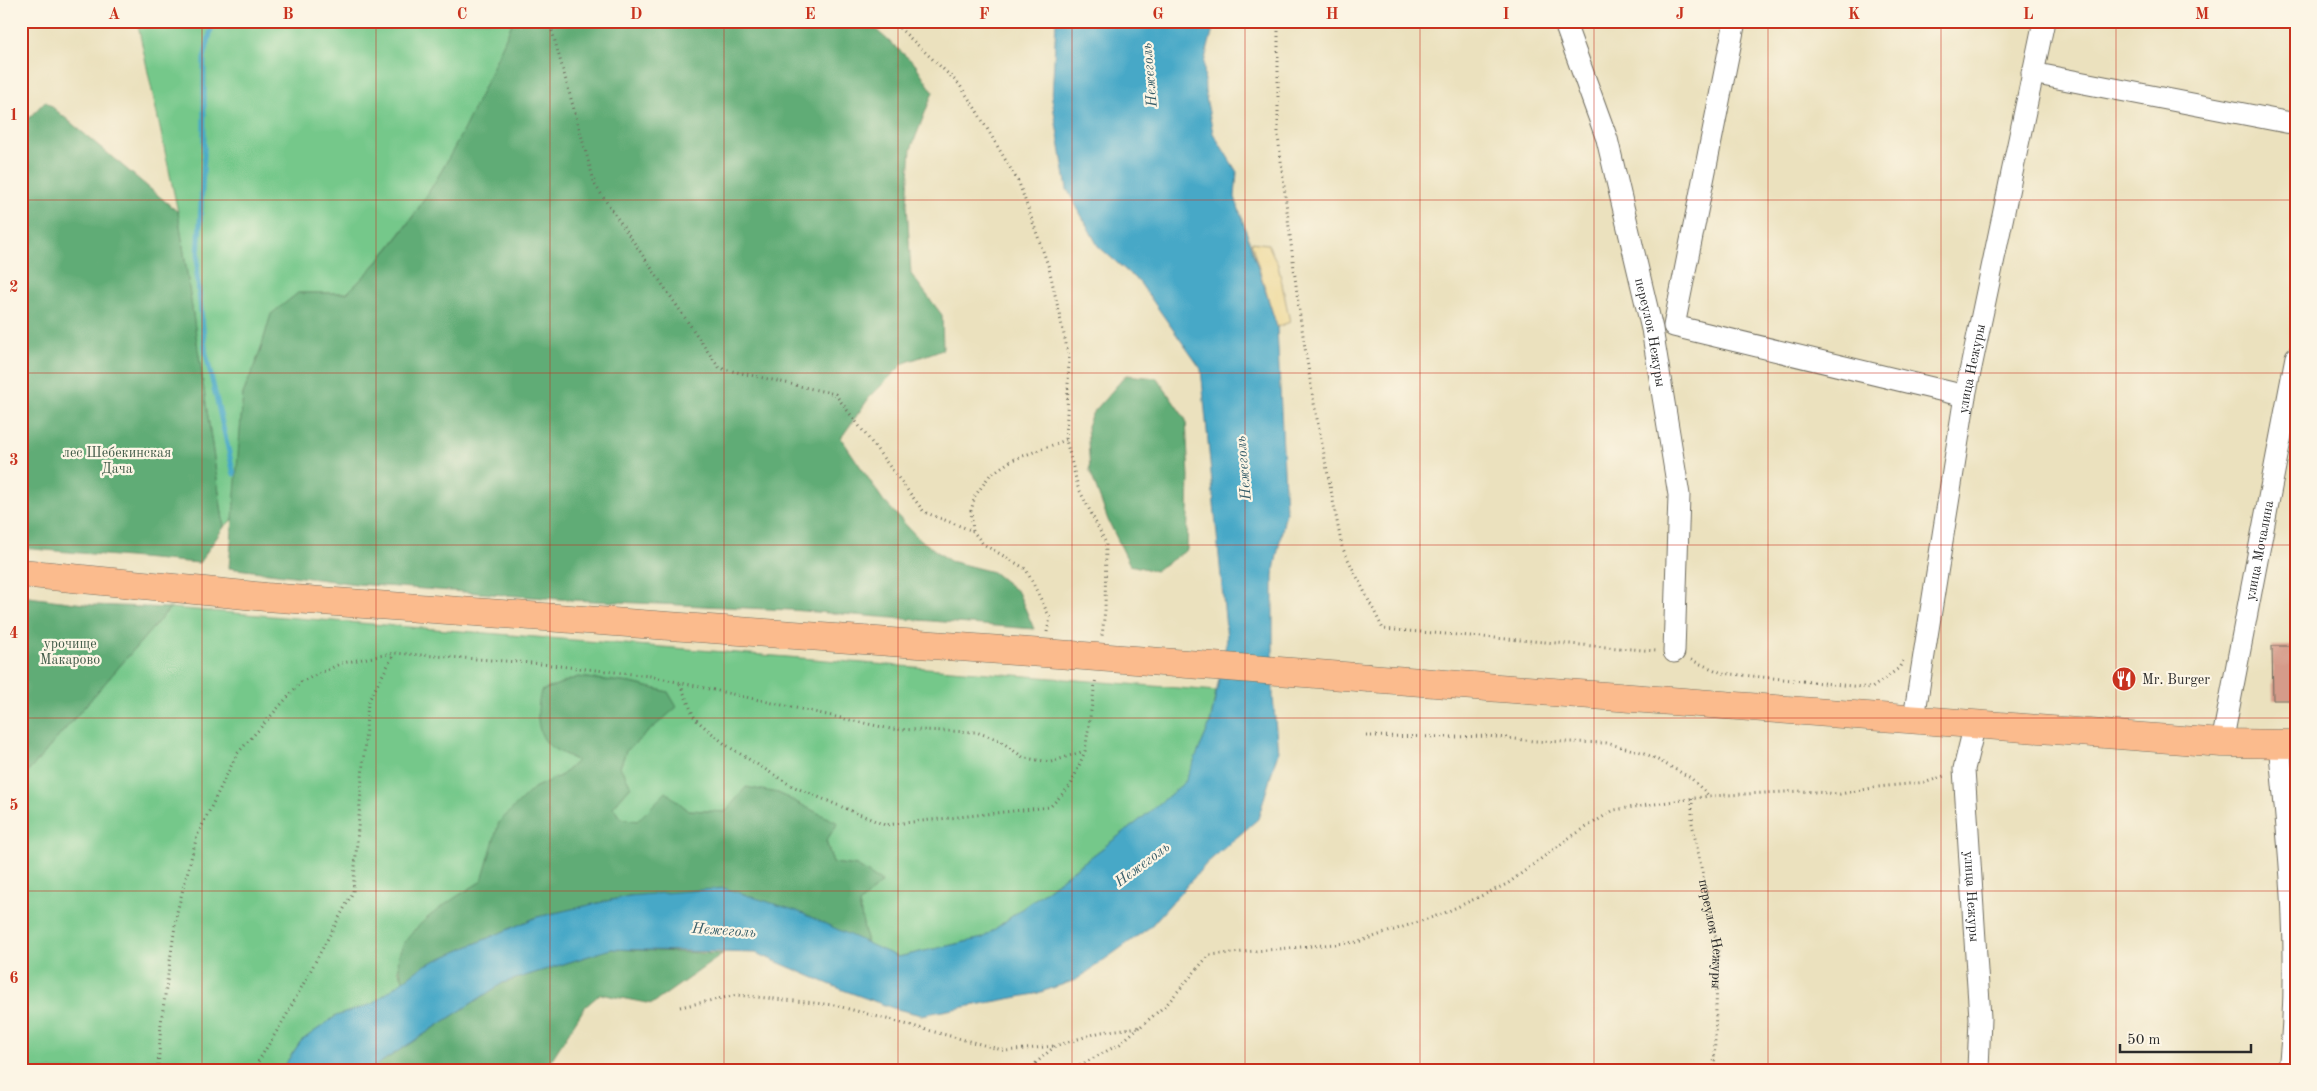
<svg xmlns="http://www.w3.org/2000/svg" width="2317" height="1091" viewBox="0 0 2317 1091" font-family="'Old Standard TT',serif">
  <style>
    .green { fill: #75c88a; stroke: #507a5a }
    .forest { fill: #60ac76; stroke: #466c50 }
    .sand { fill: #eeda9e; stroke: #8c8264 }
    .water { fill: #47a8c7; stroke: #396a79 }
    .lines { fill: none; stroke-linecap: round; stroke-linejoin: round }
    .stream { stroke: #47a8c7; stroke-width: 5 }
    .building { fill: #d59b8a }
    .street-casing { stroke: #6e6b5e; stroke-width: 23 }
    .primary-casing { stroke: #6e6b5e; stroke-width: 29 }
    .path { stroke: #6e6b5e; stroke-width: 3; stroke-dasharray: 1 4; stroke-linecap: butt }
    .street { stroke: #fff; stroke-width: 21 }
    .primary { stroke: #fbbb8d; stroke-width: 28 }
    .primary-bridge-casing { stroke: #6e6b5e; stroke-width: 29; stroke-linecap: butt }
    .primary-bridge { stroke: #fbbb8d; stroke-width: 28 }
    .grid { fill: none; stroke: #c8321e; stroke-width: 1; stroke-opacity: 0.55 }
    .labels { text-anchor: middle; stroke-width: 4.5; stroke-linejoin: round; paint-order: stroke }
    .street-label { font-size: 14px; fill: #2b2b2b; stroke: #fcf5e5 }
    .park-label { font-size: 14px; fill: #415a48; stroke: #fcf5e5 }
    .poi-label { font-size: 14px; fill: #2b2b2b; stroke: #fcf5e5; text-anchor: start }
    .water-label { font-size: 15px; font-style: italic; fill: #365d69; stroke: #fcf5e5 }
    .neatline { fill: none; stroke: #c8321e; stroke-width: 2 }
    .grid-label { font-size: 16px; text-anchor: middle; font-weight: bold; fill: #c8321e }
  </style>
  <rect width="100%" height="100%" fill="#fcf5e5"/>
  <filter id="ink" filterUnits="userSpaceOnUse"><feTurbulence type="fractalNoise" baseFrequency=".02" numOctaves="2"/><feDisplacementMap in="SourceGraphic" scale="10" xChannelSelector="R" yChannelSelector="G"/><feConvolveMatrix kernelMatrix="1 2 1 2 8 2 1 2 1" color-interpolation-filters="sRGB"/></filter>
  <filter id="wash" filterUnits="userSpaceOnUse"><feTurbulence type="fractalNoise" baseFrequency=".0096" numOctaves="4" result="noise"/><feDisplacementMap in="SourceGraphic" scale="20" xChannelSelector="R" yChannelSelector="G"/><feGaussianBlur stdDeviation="1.12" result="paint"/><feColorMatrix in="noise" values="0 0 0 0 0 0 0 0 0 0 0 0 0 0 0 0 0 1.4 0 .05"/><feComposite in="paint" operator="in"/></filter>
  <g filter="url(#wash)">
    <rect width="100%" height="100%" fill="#ebe1be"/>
    <g class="green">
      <path d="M137 21H513C498 56 485 93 467 126 435 186 397 247 347 293H298L271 315 260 352 243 394 234 518 224 527 178 212Z"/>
      <path d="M170 608 1216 691 1210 724 1186 782 1136 823 983 938 898 957 867 944 859 904 881 883 857 866 833 863 826 841 837 823 778 793 725 812 688 810 666 793 637 821 620 818 613 807 631 786 620 767 626 751 676 707 668 692 631 683 578 677 541 691 549 745 577 761 562 775 534 788 490 860 482 881 457 897 413 931 398 970 404 982 372 1004 336 1016 301 1041 281 1070H21V780Z"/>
    </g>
    <g class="forest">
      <path d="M513 21H869L873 27 915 64 933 92 911 149 907 204 911 274 942 315 943 349 904 363 869 398 841 438 883 500 918 538 950 561 993 572 1018 592 1034 629 790 610 572 600 357 584 229 568 243 394 260 352 271 314 298 293H347C427 220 471 118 513 21Z"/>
      <path d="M45 101 178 212 224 527 199 563 21 548V127Z"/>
      <path d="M1126 375 1157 378 1186 420 1189 477 1187 550 1155 571 1130 565 1108 520 1090 471 1087 426 1092 414Z"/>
      <path d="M21 596 92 605 170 608 21 780Z"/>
      <path d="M578 677 631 683 668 692 677 707 626 751 620 767 631 786 613 807 620 818 637 821 666 792 688 810 725 812 746 787 778 793 838 823 826 841 833 863 857 866 882 882 859 904 867 944 797 911 629 896 537 917 423 966 404 982C400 972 396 963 400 952 410 924 457 896 482 881L499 822 534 788 562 775 577 761C569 755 557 752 550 746 534 732 537 708 541 691Z"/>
      <path d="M611 949 723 954 652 1004 600 994 585 1007 545 1070H369L503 983Z"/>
    </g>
    <path class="sand" d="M1251 242 1268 244 1278 265 1290 322 1277 327Z"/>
    <path class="water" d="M1056 21H1215L1204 63 1205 92 1213 133 1237 172 1235 197 1277 327 1286 511 1273 575V697L1278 752 1258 819 1207 863 1150 927 1076 980 1035 994 921 1015 893 1008 843 990 756 953 611 949 503 983 369 1070H281L301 1041 336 1016 372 1004 423 966 537 917 629 896 724 888 797 911 898 957 983 938 1136 823 1185 782 1210 724 1227 639 1201 369 1140 283 1098 246 1067 189 1052 99Z"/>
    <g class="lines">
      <path class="stream" d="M213 21 204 59V155L197 275 206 354 234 474"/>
    </g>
    <g id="blocks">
      <path class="building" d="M2272 646H2296V700H2273Z"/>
    </g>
  </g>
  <g filter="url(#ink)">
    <use href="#blocks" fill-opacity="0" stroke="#6e6b5e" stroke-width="1"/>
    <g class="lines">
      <defs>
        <g id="street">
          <path id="s2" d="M1564 21 1607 139 1652 329 1679 495 1674 652"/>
          <path d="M1735 21 1674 326 1965 396"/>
          <path d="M2032 73 2296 124"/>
          <path id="s3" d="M1914 718 1965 396 2044 21"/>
          <path id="s4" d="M1975 724 1964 769 1980 1018 1978 1070"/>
          <path id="s5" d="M2222 743 2296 357"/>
          <path d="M2279 744C2290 852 2301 962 2289 1070"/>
        </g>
        <g id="primary">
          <path d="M21 573 266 597 1071 655"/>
          <path d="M1369 678 2222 743 2296 744"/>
        </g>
      </defs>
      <use href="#street" class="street-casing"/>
      <use href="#primary" class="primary-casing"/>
      <g class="path">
        <path d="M552 21 551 27 595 185 719 368 835 394 924 512 973 531"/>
        <path d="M892 21 959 84 975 108 1019 183 1049 268 1069 357 1066 440 1078 487 1106 543 1105 610 1102 636"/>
        <path d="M1278 21V136L1299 310 1313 398 1342 547 1383 629 1656 651"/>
        <path d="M1047 632 1050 618 1026 569 983 544 973 531 971 511 975 496 990 475 1012 460 1066 440"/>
        <path d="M1691 660 1722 673 1872 688 1899 668 1903 661"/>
        <path d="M680 684 695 719 726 745 792 786 885 825 1050 807 1071 785 1085 751 1096 677"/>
        <path d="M1366 736 1455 737 1487 736 1534 741 1606 743 1645 753 1691 778 1708 795"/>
        <path id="s1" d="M1692 798V823L1718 949 1714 1070"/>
        <path d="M680 1007 737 995 834 1005 1006 1051 1054 1046"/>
        <path d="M158 1070 161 1023 177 912 197 836 237 754 301 682 342 663 394 653 532 663 650 676 891 729 976 732 999 740 1024 758 1051 762 1084 751"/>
        <path d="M253 1070 286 1016 353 892 368 702 394 654"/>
        <path d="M1028 1070 1055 1046 1101 1032 1140 1027 1167 1004 1209 955 1358 942 1442 914 1507 884 1569 838 1614 810 1709 796 1802 791 1840 794 1878 787 1927 782 1947 775"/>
        <path d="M1071 1070 1120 1044 1139 1027"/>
      </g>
      <use href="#street" class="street"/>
      <use href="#primary" class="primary"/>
      <defs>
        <path id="primary-bridge" d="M1071 655 1369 678"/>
      </defs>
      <use href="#primary-bridge" class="primary-bridge-casing"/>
      <use href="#primary-bridge" class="primary-bridge"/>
    </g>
  </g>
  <path class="grid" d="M202 21V1070M376 21V1070M550 21V1070M724 21V1070M898 21V1070M1072 21V1070M1245 21V1070M1420 21V1070M1594 21V1070M1768 21V1070M1941 21V1070M2116 21V1070M21 200H2296M21 373H2296M21 545H2296M21 718H2296M21 891H2296"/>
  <defs>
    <symbol id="restaurant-disc" viewBox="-11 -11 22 22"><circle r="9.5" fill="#c8321e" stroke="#fcf5e5"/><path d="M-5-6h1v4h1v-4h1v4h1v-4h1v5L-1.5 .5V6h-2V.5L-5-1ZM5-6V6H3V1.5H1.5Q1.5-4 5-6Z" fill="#fff"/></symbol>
  </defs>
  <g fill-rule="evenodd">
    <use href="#restaurant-disc" x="2110" y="665" width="28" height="28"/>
  </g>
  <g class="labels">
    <g class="street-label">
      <text dy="5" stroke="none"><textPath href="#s2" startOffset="324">переулок Нежуры</textPath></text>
      <text dy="5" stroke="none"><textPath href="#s3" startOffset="354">улица Нежуры</textPath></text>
      <text dy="5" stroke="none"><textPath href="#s5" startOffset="196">улица Мочалина</textPath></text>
      <text dy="5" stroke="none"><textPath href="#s4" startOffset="174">улица Нежуры</textPath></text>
      <text dy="5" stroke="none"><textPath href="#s1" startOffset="138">переулок Нежуры</textPath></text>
    </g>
    <g class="park-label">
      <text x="117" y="457">лес Шебекинская<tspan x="117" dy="16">Дача</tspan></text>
      <text x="70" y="648">урочище<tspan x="70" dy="16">Макарово</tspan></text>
    </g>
    <g class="poi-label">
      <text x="2142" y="684">Mr. Burger</text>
    </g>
    <g class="water-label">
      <text transform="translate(1149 75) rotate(-95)" y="5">Нежеголь</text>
      <text transform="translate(1243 468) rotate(-95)" y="5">Нежеголь</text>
      <text transform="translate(1142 864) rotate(-37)" y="5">Нежеголь</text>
      <text transform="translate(724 930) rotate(4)" y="5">Нежеголь</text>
    </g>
  </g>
  <rect width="2317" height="1091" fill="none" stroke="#fcf5e5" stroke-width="55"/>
  <path d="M2120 1044v8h131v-8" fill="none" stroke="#2b2b2b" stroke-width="2.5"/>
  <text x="2127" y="1044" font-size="15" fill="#2b2b2b" stroke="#fcf5e5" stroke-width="4" paint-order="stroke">50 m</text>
  <rect x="28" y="28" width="2262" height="1036" class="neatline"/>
  <g class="grid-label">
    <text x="114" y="19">A</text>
    <text x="288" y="19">B</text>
    <text x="462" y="19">C</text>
    <text x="636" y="19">D</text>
    <text x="810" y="19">E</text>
    <text x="984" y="19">F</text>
    <text x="1158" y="19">G</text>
    <text x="1332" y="19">H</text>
    <text x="1506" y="19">I</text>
    <text x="1680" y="19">J</text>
    <text x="1854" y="19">K</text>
    <text x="2028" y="19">L</text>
    <text x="2202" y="19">M</text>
    <text x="14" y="120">1</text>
    <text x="14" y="292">2</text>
    <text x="14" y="465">3</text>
    <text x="14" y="638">4</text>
    <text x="14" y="810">5</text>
    <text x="14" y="983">6</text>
  </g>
</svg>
